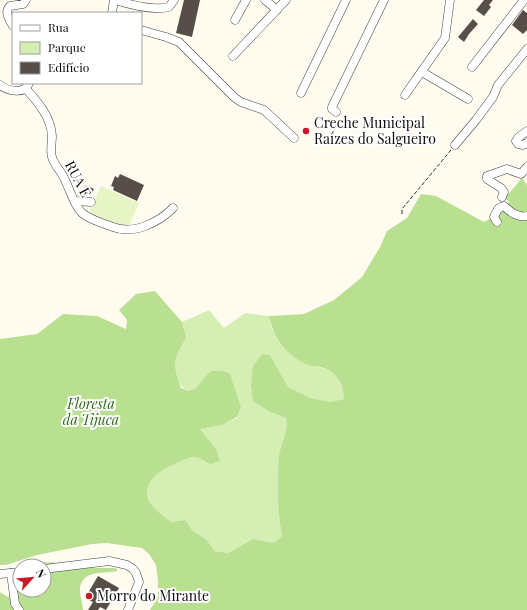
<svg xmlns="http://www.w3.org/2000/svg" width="527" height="610" viewBox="0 0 527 610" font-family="'Playfair Display',serif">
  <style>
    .green { fill: #d5eeb4 }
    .forest { fill: #b9e091 }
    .pitch { fill: #e6f4c6 }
    .building { fill: #574e49 }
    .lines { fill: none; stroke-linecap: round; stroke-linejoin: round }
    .minor-casing { stroke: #414141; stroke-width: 9 }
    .path { stroke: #303030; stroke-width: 1; stroke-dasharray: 4 2; stroke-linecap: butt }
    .minor { stroke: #fff; stroke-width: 8 }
    .poi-dot { fill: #cb1829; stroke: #fff; stroke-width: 1.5 }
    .labels { text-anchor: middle; stroke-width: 4; stroke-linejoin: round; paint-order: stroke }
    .poi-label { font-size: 14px; fill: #0e0e0e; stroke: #fff; text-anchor: start }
    .street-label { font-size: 14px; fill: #0e0e0e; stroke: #fff }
    .park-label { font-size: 14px; font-style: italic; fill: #2d6c17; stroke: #fff }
  </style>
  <rect width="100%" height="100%" fill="#fffbee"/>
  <path class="green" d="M209 310 224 328 245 313 269 316 272 329 309 365 326 369 336 374 344 391V399L330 402 311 398 288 387 270 355V412L286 418C289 430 281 443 279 455 278 461 278 467 278 474 277 495 278 515 282 536L274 543 253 539 228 553 215 551 206 539 192 530 185 520 171 522C164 516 151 508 148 498 141 479 165 468 179 462 183 461 189 457 193 457 199 457 205 461 210 464L216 449 200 429 222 425 237 418 241 409 203 379 196 388 188 391C181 387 179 384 177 376 173 359 178 352 186 337L182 322Z"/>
  <g class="forest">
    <path d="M522 178 527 185V610H150L158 597V581L156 565 149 554 142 548 107 543 92 544 37 555 6 565H0V339L37 334 63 314 97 316 126 329 127 320 119 310 136 294 155 291 182 322 186 337C174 360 172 363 181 388L188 391 196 388 203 379 211 371H224L230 374 241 408 237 417 222 425 200 429 216 449 220 461 210 464C205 461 199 457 193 457 189 457 183 461 179 462 165 468 142 479 148 498 151 508 164 516 171 522L185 520 192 530 206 539 215 551 228 553 253 539 274 543 282 536C278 515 277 495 278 473 278 467 278 461 279 455 281 443 289 430 286 418L270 412 253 401 251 385 253 366 262 354 270 355 288 387 311 398 330 402 344 399C344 387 338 373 326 369 321 366 314 367 308 365 286 355 274 339 269 316L304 314 334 300 362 277 380 247 387 231 407 218 421 194 436 196 484 222 489 219 493 220 509 202 505 198Z"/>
    <path d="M39 562 66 563 97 568H114L117 569V571C105 574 83 569 80 588 79 595 83 603 83 610H0V592L8 597 13 594 15 574 20 570V590H44V566H26Z"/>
  </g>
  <path class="pitch" d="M101 186 139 203 127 230 89 212Z"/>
  <g class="building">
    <path d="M184 0H200L192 37 176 33Z"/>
    <path d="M484 0H493L489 5 491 7 484 16 476 10Z"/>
    <path d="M523 10 527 13V30L523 34 512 25Z"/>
    <path d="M473 19 478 24 469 34 464 42 458 37Z"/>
    <path d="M120 174 144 185 137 201 113 190 114 187 111 186 115 176 118 178Z"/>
    <path d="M86 185 94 189 90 196 82 194Z"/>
    <path d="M98 576 119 588 106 610 100 607 98 610H88L93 602 85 598Z"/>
  </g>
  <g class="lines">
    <defs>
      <g id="minor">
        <path d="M115 0C131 5 153 11 169 7L174 0"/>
        <path d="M265 0 277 10"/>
        <path d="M112 13 114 0"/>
        <path d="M235 20 246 0"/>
        <path d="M13 26C9 19 4 12 10 6L23 4 26 0"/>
        <path d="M141 30 166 37 179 42 235 98 241 102 264 110 294 138"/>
        <path d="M233 56 286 0"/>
        <path d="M472 67 524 0"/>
        <path d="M422 72 468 99"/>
        <path d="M0 85C8 91 25 95 29 83"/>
        <path d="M26 89C38 102 51 117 52 136 52 143 50 150 52 157 54 165 61 171 64 178 70 189 73 204 82 213 90 220 103 223 113 227 133 235 158 223 173 208"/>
        <path d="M301 93 346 0"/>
        <path d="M405 95 445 38 450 0"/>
        <path d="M336 112 332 109V107L384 0"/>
        <path d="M527 131 519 137 516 141 518 144 523 145 527 143"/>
        <path d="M455 145 476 120 493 97 498 85 527 49"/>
        <path d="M502 197 504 192 501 188 487 179V176L507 169 521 174 527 167"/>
        <path d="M75 201 91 202"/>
        <path d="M497 222 494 217C496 212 498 207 504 206 510 212 519 218 527 216"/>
        <path d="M44 569 109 561 127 565 133 569 136 573 139 582 128 610"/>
        <path d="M11 573 15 604 19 610"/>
        <path d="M0 574 20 572"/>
      </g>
    </defs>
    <use href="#minor" class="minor-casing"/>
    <path class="path" d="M402 214V209L451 150"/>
    <use href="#minor" class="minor"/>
  </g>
  <g class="poi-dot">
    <circle cx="306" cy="131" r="4"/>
    <circle cx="89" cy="596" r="4"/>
  </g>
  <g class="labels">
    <g class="poi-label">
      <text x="314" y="128">Creche Municipal<tspan x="314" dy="16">Raízes do Salgueiro</tspan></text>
      <text x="97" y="601">Morro do Mirante</text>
    </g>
    <g class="street-label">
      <text transform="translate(78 179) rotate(62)" y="5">RUA E</text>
    </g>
    <g class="park-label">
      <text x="91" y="409">Floresta<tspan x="91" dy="16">da Tijuca</tspan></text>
    </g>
  </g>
  <rect x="12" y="12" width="130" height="72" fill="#ffffff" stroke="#9f9f9f"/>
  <rect x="20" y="25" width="20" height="6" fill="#ffffff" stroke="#9f9f9f"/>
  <text x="48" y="32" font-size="12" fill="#0e0e0e">Rua</text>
  <rect x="20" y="42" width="20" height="12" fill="#d5eeb4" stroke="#9f9f9f"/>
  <text x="48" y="52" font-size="12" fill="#0e0e0e">Parque</text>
  <rect x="20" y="62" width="20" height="12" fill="#574e49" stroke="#9f9f9f"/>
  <text x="48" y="72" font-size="12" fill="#0e0e0e">Edifício</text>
  <g transform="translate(32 578) rotate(63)"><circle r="19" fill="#ffffff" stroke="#9f9f9f"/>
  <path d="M0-3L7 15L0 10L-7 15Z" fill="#cb1829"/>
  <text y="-6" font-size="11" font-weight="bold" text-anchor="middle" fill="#0e0e0e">N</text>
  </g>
</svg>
